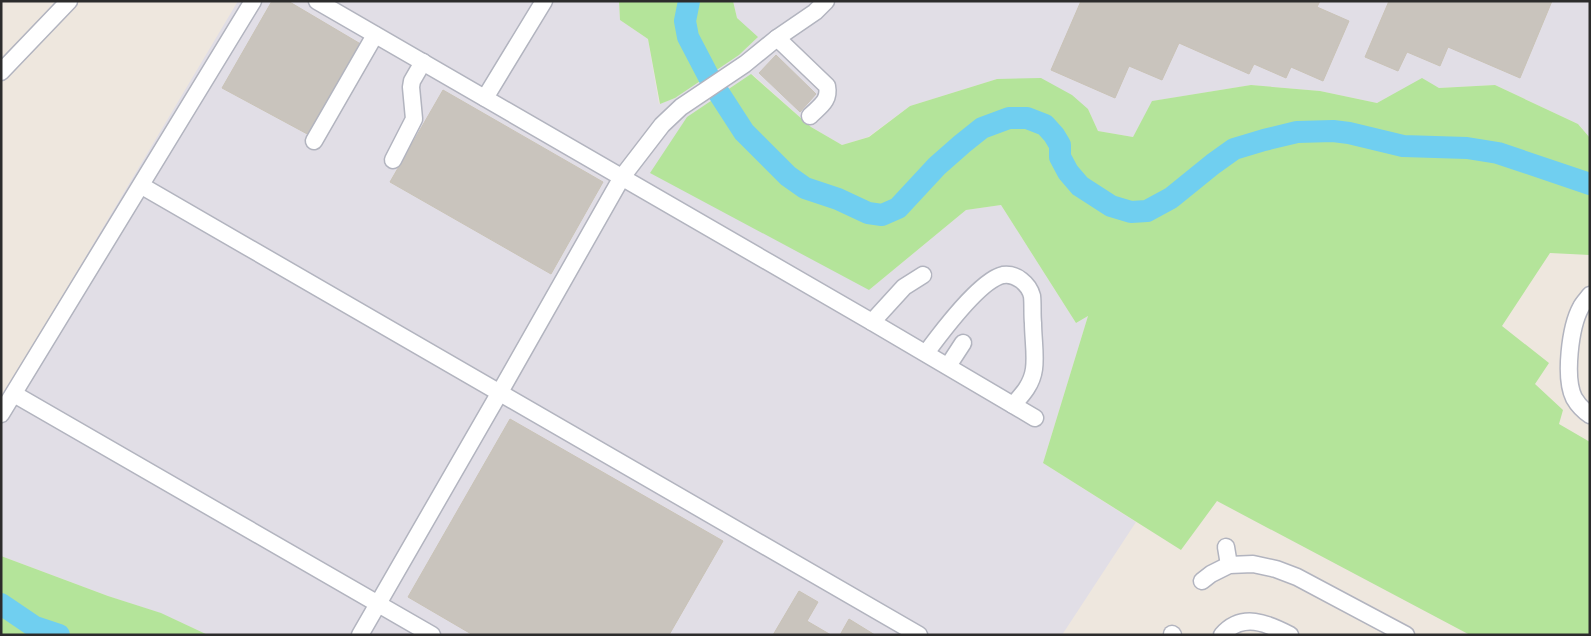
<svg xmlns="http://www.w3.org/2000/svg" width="1591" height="636" viewBox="0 0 1591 636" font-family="Quicksand,sans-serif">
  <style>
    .industrial { fill: #e1dee6 }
    .green { fill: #b4e49a }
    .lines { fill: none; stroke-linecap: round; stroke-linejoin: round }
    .river { stroke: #70cff0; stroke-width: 22 }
    .building { fill: #c9c4bd; stroke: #c9c3b7 }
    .minor-casing { stroke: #b2b4bf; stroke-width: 19 }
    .minor { stroke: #fff; stroke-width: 16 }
  </style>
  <rect width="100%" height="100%" fill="#eee7de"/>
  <path class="industrial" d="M238 1H619L620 20 648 39 659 104 675 98 739 55 757 38 737 18 733 1H1590V138L1578 124 1495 85 1439 88 1422 79 1377 103 1320 91 1251 85 1153 101 1133 137 1098 131 1088 109 997 79 910 106 868 137 842 145 811 127 752 74 869 290 966 210 1001 205 1076 323 1088 316 1043 463 1136 522 1062 635H208L160 613 108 596 1 556V399Z"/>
  <g class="green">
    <path d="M619 1H733L737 18 758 37 739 55 675 98 660 104 648 39 620 20Z"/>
    <path d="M751 74 811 127 842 145 869 137 910 106 997 79 1041 78 1072 95 1088 109 1098 131 1133 137 1152 101 1251 85 1320 91 1377 103 1422 78 1439 88 1495 85 1578 124 1590 138V255L1550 253 1502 326 1549 363 1535 384 1563 410 1559 424 1590 442V635H1470L1217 501 1181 550 1043 463 1088 316 1076 323 1001 205 966 210 869 290 650 173 687 117Z"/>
    <path d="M1 556 108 596 161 613 208 635H1Z"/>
  </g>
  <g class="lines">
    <g class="river">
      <path d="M689 1 685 21 688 37 711 81 744 132 788 176 805 188 838 199 868 213 882 215 898 208 937 166 962 144 982 128 1009 118H1027L1045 125 1054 135 1060 145V157L1068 172 1080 186 1111 206 1131 212 1147 211 1171 198 1213 164 1234 149 1264 140 1297 132 1333 131 1349 133 1403 146 1467 148 1498 153 1590 184"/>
      <path d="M1 604 35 627 59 635"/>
    </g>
  </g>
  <g class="building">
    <path d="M272 1H288L364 46 311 136 222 88Z"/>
    <path d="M1081 1H1320L1317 7 1349 21 1323 81 1291 67 1286 78 1254 64 1249 74 1179 43 1162 80 1129 66 1115 98 1051 70Z"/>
    <path d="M1389 1H1552L1520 78 1448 47 1440 66 1407 52 1398 71 1365 57Z"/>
    <path d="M776 55 816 94 800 112 759 73Z"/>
    <path d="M443 90 603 182 551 274 390 182Z"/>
    <path d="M510 419 723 541 669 635H473L408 597Z"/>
    <path d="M799 591 818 602 807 621 831 635H773Z"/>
    <path d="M849 619 875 635H840Z"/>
  </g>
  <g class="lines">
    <defs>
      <g id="minor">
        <path d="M317 1 872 322 1035 418"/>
        <path d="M777 38 827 86C830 101 820 106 810 116"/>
        <path d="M1 72 69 1"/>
        <path d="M485 98 544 1"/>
        <path d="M314 141 375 35"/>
        <path d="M393 160 414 119 411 87 412 81 423 62"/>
        <path d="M142 186 919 635"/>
        <path d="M1590 295C1587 299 1583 303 1581 307 1570 327 1564 378 1574 398 1578 405 1584 411 1590 415"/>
        <path d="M872 322 904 287 923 275"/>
        <path d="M926 353C940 334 980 280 1003 275 1016 273 1029 284 1032 296 1033 304 1032 315 1033 323 1033 338 1036 355 1034 369 1032 384 1023 394 1013 405"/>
        <path d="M948 366 963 343"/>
        <path d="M14 394 432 635"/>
        <path d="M1 414 253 1"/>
        <path d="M1226 547 1229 565"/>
        <path d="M1202 581 1211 574 1229 565 1253 564 1276 569 1297 577 1406 635"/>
        <path d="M1172 634 1173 635"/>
        <path d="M360 635 500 392 622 177 662 125 681 107 745 64 777 38 815 12 826 1"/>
        <path d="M1222 635C1242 612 1267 623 1290 635"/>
      </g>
    </defs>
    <use href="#minor" class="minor-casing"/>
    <use href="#minor" class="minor"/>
  </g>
  <rect width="1591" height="636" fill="none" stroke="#2c2c2c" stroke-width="5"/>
</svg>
